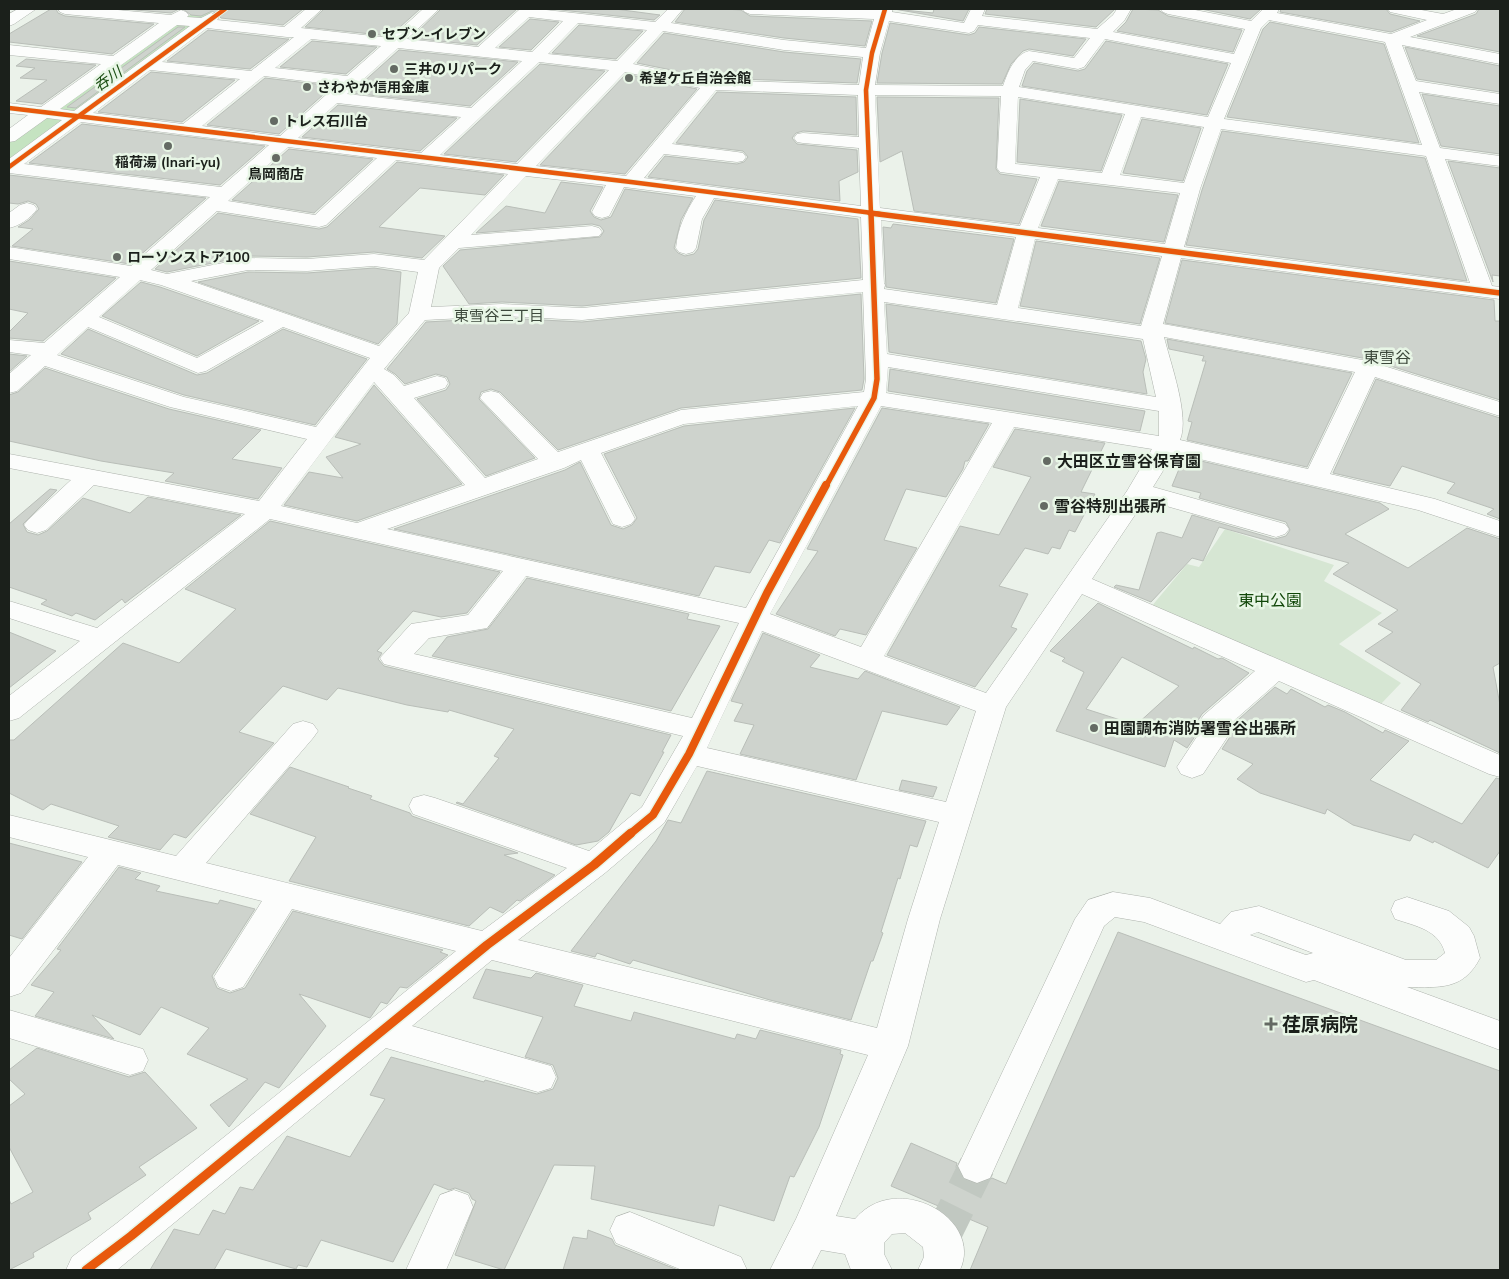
<svg xmlns="http://www.w3.org/2000/svg" width="1509" height="1279" viewBox="0 0 1509 1279" font-family="'Nunito Sans','Noto Sans JP',sans-serif">
  <style>
    .green { fill: #d6e6d3 }
    .water { fill: #c5e3c1 }
    .building { fill: #ced3cd; stroke: #b9beb8; fill-rule: evenodd }
    .lines { fill: none; stroke-linecap: round; stroke-linejoin: round }
    .minor-tunnel { stroke: #c1c8c1; stroke-width: 36; stroke-dasharray: 36 18; stroke-linecap: butt }
    .minor-casing { stroke: #aeb3ad; stroke-width: 1 }
    .minor { fill: #fcfdfc; fill-rule: evenodd }
    .cycleway-far3-casing { stroke: #e8f6e6; stroke-width: 6 }
    .cycleway-far2-casing { stroke: #e8f6e6; stroke-width: 8 }
    .cycleway-far1-casing { stroke: #e8f6e6; stroke-width: 11 }
    .cycleway-casing { stroke: #e8f6e6; stroke-width: 12 }
    .cycleway-far3 { stroke: #e8590c; stroke-width: 4.5 }
    .cycleway-far2 { stroke: #e8590c; stroke-width: 5.5 }
    .cycleway-far1 { stroke: #e8590c; stroke-width: 8 }
    .cycleway { stroke: #e8590c; stroke-width: 9 }
    .poi-dot { fill: #646a63; stroke: #e8f6e6; stroke-width: 2 }
    .labels { text-anchor: middle; stroke-width: 5; stroke-linejoin: round; paint-order: stroke }
    .far-poi-label { font-size: 14px; font-weight: bold; fill: #1b201b; stroke: #e8f6e6; text-anchor: start }
    .far-water-label { font-size: 15px; font-style: italic; fill: #1b4f14; stroke: #e8f6e6 }
    .far-neighbourhood-label { font-size: 15px; fill: #3d493c; stroke: #e8f6e6 }
    .far-quarter-label { font-size: 16px; fill: #3d493c; stroke: #e8f6e6 }
    .poi-label { font-size: 16px; font-weight: bold; fill: #1b201b; stroke: #e8f6e6; text-anchor: start }
    .park-label { font-size: 16px; fill: #104608; stroke: #e8f6e6 }
    .near-poi-label { font-size: 19px; font-weight: bold; fill: #1b201b; stroke: #e8f6e6; text-anchor: start }
  </style>
  <rect width="100%" height="100%" fill="#ebf2ea"/>
  <path class="green" d="M1225 529 1334 565 1324 581 1382 613 1339 644 1401 683 1379 706 1151 607 1187 564 1199 567Z"/>
  <path class="water" d="M198 9H216L9 160V142Z"/>
  <g class="building">
    <path d="M51 9H56L58 13 65 16 154 24 112 54 9 42V34Z"/>
    <path d="M124 9H179L171 13Z"/>
    <path d="M183 9H303L283 25 221 18 217 14 212 11 201 16 191 15Z"/>
    <path d="M324 9H420L390 36 305 27Z"/>
    <path d="M441 9H517L477 45 411 38Z"/>
    <path d="M552 9H615L660 15 654 20Z"/>
    <path d="M685 9H724L741 10 750 16 872 21 865 46 784 38 675 22Z"/>
    <path d="M894 9 933 13 934 9H969L963 21Z"/>
    <path d="M987 9H1115L1096 27 985 14Z"/>
    <path d="M1133 9 1158 10 1168 16 1242 30 1233 52 1117 31 1126 22Z"/>
    <path d="M1201 9H1261L1250 19Z"/>
    <path d="M1281 9H1386L1390 14 1420 21 1391 32 1280 12Z"/>
    <path d="M1479 9H1500V52L1417 36 1476 14Z"/>
    <path d="M530 19 559 22 531 50 499 47Z"/>
    <path d="M1270 22 1384 44 1419 143 1227 117 1263 29Z"/>
    <path d="M890 23 969 35 975 33 979 27 1086 39 1073 56 1029 49 1023 51 1011 64 1002 84 877 83 882 53Z"/>
    <path d="M579 25 643 31 616 59 552 53Z"/>
    <path d="M178 27H185L76 108 67 107Z"/>
    <path d="M208 30 287 39H289L250 69 167 61Z"/>
    <path d="M664 33 784 52 861 59 857 83 711 78 637 63Z"/>
    <path d="M312 41 377 47 346 74 280 67Z"/>
    <path d="M1106 41 1228 64 1207 115 1022 86 1027 71 1034 63 1078 71 1085 69Z"/>
    <path d="M1405 47 1500 66V92L1417 79Z"/>
    <path d="M399 50 518 62 470 106 351 93Z"/>
    <path d="M26 59 96 65 42 104 16 101 47 80 20 78 35 68 16 66Z"/>
    <path d="M540 64 605 71 516 162 444 154Z"/>
    <path d="M151 72 235 80 182 122 98 112Z"/>
    <path d="M626 74 697 89 625 174 540 165Z"/>
    <path d="M265 78 333 86 279 134 207 125Z"/>
    <path d="M717 92 856 97 857 135 803 131 796 133 792 138 797 144 857 150 858 172 839 181 840 201 648 177 665 156 737 164 744 162 748 157 743 151 676 143Z"/>
    <path d="M1422 94 1500 106V154L1441 146Z"/>
    <path d="M877 97 999 98 996 169 1000 174 1037 179 1019 224 914 211 902 151 880 162Z"/>
    <path d="M1020 99 1122 115 1101 171 1017 162Z"/>
    <path d="M338 105 457 118 420 151 302 137Z"/>
    <path d="M1142 119 1201 128 1183 181 1123 173Z"/>
    <path d="M82 124 265 146 220 185 29 163Z"/>
    <path d="M1222 131 1425 158 1467 281 1186 245 1202 190Z"/>
    <path d="M289 149 373 159 314 213 232 200Z"/>
    <path d="M1448 161 1500 168V276L1492 275 1493 282Z"/>
    <path d="M397 162 504 175 485 195 420 188 379 227 445 236 422 258 374 252 307 257 248 256 167 272 155 269 218 213 319 229 327 227Z"/>
    <path d="M9 175 206 198 130 264 12 246 33 229 18 227 29 220 39 209 36 204 28 201 18 204 9 203Z"/>
    <path d="M1059 181 1178 195 1164 242 1041 226Z"/>
    <path d="M561 182 603 187 590 211 594 217 601 220 611 217 625 189 693 198 681 220 674 248 678 253 685 256 694 254 698 249 704 220 715 200 858 219 861 278 582 306 502 302 469 304 443 266 460 250 600 237 604 231 600 226 592 224 476 233 506 206 545 213Z"/>
    <path d="M893 224 1014 239 996 303 886 287 883 227 891 228Z"/>
    <path d="M1036 241 1160 258 1140 324 1020 306Z"/>
    <path d="M1182 260 1494 300 1495 321H1500V400L1368 359 1165 323Z"/>
    <path d="M9 261 116 278 43 341 9 338V332L28 313 9 309Z"/>
    <path d="M374 268 401 272 397 324 378 344 198 282 248 272 307 273Z"/>
    <path d="M141 282 160 287 259 321 197 356 102 316Z"/>
    <path d="M861 294 864 379 862 390 681 408 558 450 500 392 491 389 481 392 479 399 535 458 486 476 417 399 446 390 450 384 447 377 436 374 405 384 395 374 387 369 426 322 502 318 582 322Z"/>
    <path d="M886 304 1141 341 1146 359 1143 372 1147 394 889 352Z"/>
    <path d="M88 329 197 375 207 373 283 329 367 359 315 425 184 395 61 354Z"/>
    <path d="M1167 339 1352 373 1307 467 1187 440 1192 422 1188 421 1206 361H1202L1204 356 1169 349Z"/>
    <path d="M9 354 27 356 9 372Z"/>
    <path d="M45 368 169 409 261 430 232 459 282 468 258 499 165 481 174 473 101 461 9 441V395L18 392Z"/>
    <path d="M890 369 1145 411 1140 431 888 391Z"/>
    <path d="M1376 379 1500 418V519L1487 514 1494 509 1447 493 1455 483 1402 466 1390 486 1333 473Z"/>
    <path d="M374 385 462 484 357 521 284 505 309 472 343 478 326 457 361 444 335 437Z"/>
    <path d="M855 408 780 543 769 540 750 573 715 566 699 596 394 529 565 470 580 462 611 525 623 529 632 525 637 518 604 454 684 426Z"/>
    <path d="M882 408 989 424 968 461H965L963 469 946 497 906 489 884 540 917 548 866 635 840 629 835 636 776 614 818 551 807 549Z"/>
    <path d="M1015 429 1105 443 1081 492 1095 494 1075 532 1069 530 1060 549 1052 547 1048 554 1025 548 999 586 1028 594 1011 627 1017 629 975 687 887 655 960 526 999 535 1031 477 993 467Z"/>
    <path d="M1184 457 1380 503 1389 509 1345 534 1408 568 1467 528 1500 539V663L1493 667 1500 705V753L1430 720 1428 722 1401 710 1421 684 1365 651 1393 632 1378 624 1398 610 1333 574 1349 563 1219 527 1203 561 1192 558 1151 602 1114 587 1116 585 1139 590 1157 533 1161 532 1182 538 1192 515 1275 539 1286 536 1290 530 1286 522 1199 498 1201 493 1172 486Z"/>
    <path d="M50 489 57 490 23 524 27 532 38 535 47 531 83 498 130 513 148 497 241 515 125 603 122 599 95 620 76 613 72 616 41 604 47 600 9 587V524Z"/>
    <path d="M270 521 500 572 467 613 441 617 413 611 377 651 382 653 378 659 384 666 671 735 662 752H664L640 796 631 793 609 832 598 841 576 845 456 803 457 802 463 804 499 758 494 756 514 729 449 710 448 712 407 705 338 688 327 700 283 686 239 732 274 743 186 838 174 834 160 850 108 837 119 826 51 804 43 810 9 793V740H14L123 643 179 663 236 609 185 589Z"/>
    <path d="M527 578 689 614 687 619 720 626 671 711 432 656 447 637 488 629Z"/>
    <path d="M1098 603 1193 649 1194 647 1218 659 1222 658 1249 673 1202 714 1197 722 1198 732 1187 748 1174 740 1165 767 1056 731 1084 672 1062 661 1065 658 1050 651ZM1122 657 1179 686 1136 725 1086 709Z"/>
    <path d="M9 632 56 651 9 688Z"/>
    <path d="M763 633 820 655 810 667 858 679 865 671 960 707 947 725 882 711 856 780 740 754 754 725 734 721 743 704 731 701Z"/>
    <path d="M1275 687 1287 694 1291 689 1325 707 1328 705 1345 712 1383 733 1385 730 1409 741 1370 780 1462 824 1496 778 1500 779V851L1488 868 1434 841 1433 843 1414 834 1410 841 1353 825 1327 809 1325 814 1260 793 1237 779 1253 764 1222 749 1232 734 1231 726Z"/>
    <path d="M290 767 349 787 348 788 372 796 370 799 410 813 412 816 518 853 504 855 555 875 520 901 517 900 503 913 490 907 469 926 289 881 316 837 250 814Z"/>
    <path d="M707 771 926 821 917 847 910 845 900 879 898 878 881 932 883 933 873 961H871L851 1020 770 1000 633 960 630 964 597 953 595 957 571 951 656 841 668 820 681 823Z"/>
    <path d="M902 780 937 787 933 797 899 790Z"/>
    <path d="M9 843 82 862 22 939 9 935Z"/>
    <path d="M119 867 141 873 135 879 160 886 156 891 218 904 220 900 255 909 212 976 217 988 230 993 245 988 293 911 443 950 440 952 448 955 407 988 400 987 387 1004 381 1002 370 1018 299 994 326 1026 279 1088 265 1082 229 1127 210 1105 248 1079 187 1054 209 1028 161 1007 140 1035 92 1015 114 1039 35 1016 54 992 31 985 61 950 57 949Z"/>
    <path d="M1118 932 1500 1071V1270H970L988 1227 891 1186 911 1143 957 1163 956 1167 963 1180 978 1185 992 1178 1006 1184Z"/>
    <path d="M486 969 531 978 536 973 583 985 574 1006 631 1021 634 1012 735 1039 737 1034 756 1039 760 1030 841 1050 840 1054 843 1055 819 1127 794 1177 790 1176 774 1221 719 1205 714 1226 591 1199 595 1166 554 1165 504 1270 455 1255 476 1201 472 1199 469 1193 455 1188 449 1190 434 1184 393 1262 321 1240 307 1267 298 1265 296 1269 226 1249 214 1270H150L174 1229 199 1235 213 1210 225 1214 240 1187 253 1190 287 1136 350 1157 385 1099 370 1095 391 1057 484 1082 485 1080 537 1094 553 1089 558 1078 553 1065 525 1057 543 1017 473 998Z"/>
    <path d="M37 1048 129 1077 145 1072 197 1128 139 1167 146 1175 88 1213 91 1219 33 1253 34 1257 9 1270V1199L11 1204 33 1192 9 1147V1106L25 1094 9 1079V1070Z"/>
    <path d="M588 1230 612 1239 615 1245 678 1270H563L573 1237 587 1239Z"/>
  </g>
  <g class="lines">
    <path class="minor-tunnel" d="M941 1239 977 1166"/>
    <defs>
      <g id="minor">
        <path d="M18 9H36L14 24 9 26V14Z"/>
        <path d="M58 9H107L171 15 181 10 186 12 189 15 187 17 201 18 211 13 216 15 219 18 217 20 284 27 306 9H322L301 28 391 38 423 9H439L407 39 478 47 520 9H537L655 22 668 9H683L671 23 784 40 866 48 874 19 750 14 745 12 742 9H892V12L964 23 971 9H985L982 16 1097 29 1113 15 1117 9H1131L1124 21 1113 32 1234 54 1245 29 1168 14 1163 12 1160 9H1190L1251 21 1263 9H1279L1277 13 1391 34 1427 20 1390 12 1388 9H1416L1443 14 1457 9H1477L1475 12 1410 37 1500 54V64L1402 45 1416 81 1500 94V104L1419 92 1440 148 1500 156V166L1445 159 1492 286 1500 287V299L1181 258 1163 324 1368 361 1500 402V416L1375 377 1330 474 1435 499 1500 521V537L1418 510 1174 453 1153 487 1285 524 1289 529 1285 534 1276 537 1145 500 1092 579 1500 755V777L1489 774 1279 681 1229 725 1230 733 1203 774 1192 778 1181 774 1177 767 1200 732 1199 722 1204 715 1255 671 1082 594 1006 707 940 919 908 1046 836 1216 855 1219C896 1170 984 1218 960 1270H918L924 1257 923 1247 905 1233 892 1234 884 1243V1254L892 1270H851L845 1254 821 1250 811 1270H770L796 1219 868 1055 492 960 412 1026 551 1066 556 1077 551 1088 538 1092 386 1048 117 1270H66L72 1257 117 1223 456 951 292 909 243 987 231 991 219 987 214 977 262 901 118 865 21 993 9 997V958L88 857 9 837V815L176 856 293 724 303 721 313 724 318 731 313 738 206 863 482 931 567 868 413 814 409 806 413 798 424 795 435 798 589 851 642 807 683 736 384 664 380 658 411 624 468 615 503 571 270 519 19 718 9 721V696L80 641 9 618V601L97 628 245 514 94 485 46 530 37 533 28 530 24 525 28 520 71 480 9 468V454L259 501 307 439 170 407 45 366 17 391 9 393V374L31 355 9 352V340L44 343 120 277 9 259V247L131 266 210 197 9 173V159L62 120 47 118 15 141 9 142V129L28 115 9 113V103L41 107 101 64 9 55V45L113 56 159 23 65 14 60 12ZM529 17 563 21 532 52 495 48ZM1269 20 1385 42 1422 145 1224 119 1261 28ZM889 21 969 33 974 31 978 25 1090 38 1074 58 1029 51C1014 55 1008 72 1003 86L875 85 880 53ZM578 23 647 30 617 61 548 54ZM177 25 190 26 74 111 60 109ZM207 28 287 37H294L251 71 162 62ZM663 31 784 50 863 57 859 85 711 80 633 64ZM311 39 381 46 347 76 275 68ZM1105 39 1231 63 1208 117 1019 87 1025 70 1033 61 1078 69 1084 67ZM398 48 522 61 471 108 347 94ZM539 62 609 70 517 164 440 155ZM150 70 240 79 183 124 93 113ZM625 72 700 88 626 176 536 166ZM264 76 337 85 280 136 202 126ZM716 90 858 95 859 137 803 133 797 134 794 138 797 142 803 143 859 148 861 206 644 178 664 154 737 162 743 161 746 157 743 153 737 152 672 144ZM875 95 1001 96 997 168 1000 172 1040 177 1020 226 880 208ZM1018 97 1125 114 1102 173 1015 164ZM337 103 461 117 421 153 298 138ZM1141 117 1204 127 1184 183 1120 175ZM81 122 269 145 221 187 24 164ZM1221 129 1426 156 1470 283 1184 247 1200 189ZM288 147 377 158 315 215 228 201ZM396 160 508 174 424 260 374 254 307 259 248 258 167 274 151 270 217 211 319 227 326 225ZM526 176 606 185 592 212 595 216 602 218 609 216 624 187 696 196C685 213 678 228 676 248L679 252 686 254 693 252 696 248 702 219 714 198 861 217 863 280 582 308 502 304 431 307 439 268 459 248 599 236 602 232 599 228 592 226 471 235ZM1058 179 1180 193 1165 244 1038 228ZM881 220 1016 237 997 305 884 289 885 285 884 283ZM1035 239 1162 256 1141 326 1018 308ZM374 266 418 272 409 313 379 346 191 281 248 270 307 271ZM140 280 161 285 264 321 197 358 99 317ZM863 292 866 379 864 392 681 410 558 452 499 393 491 391 483 393 480 398 538 459 485 478 414 398 445 388 448 383 445 378 437 376 404 386 394 375 384 369 425 320 502 316 582 320ZM884 302 1143 339 1156 397 887 354ZM88 327 198 373 206 371 283 327 370 358 316 427 184 397 57 355ZM1164 337 1355 372 1308 469 1180 440C1190 416 1170 362 1164 337ZM888 367 1159 411V436L886 393ZM374 382 465 485 357 523 281 506ZM858 406 746 608 387 529 564 468 581 460 613 524 622 527 631 524 635 519 601 453 684 424ZM881 406 992 423 861 647 770 614ZM1014 427 1152 449 1127 491 986 693 884 656ZM526 576 739 623 692 718 414 654 429 638 487 628ZM762 631 976 711 946 802 707 748ZM697 766 939 822 908 919 877 1028 518 940 605 873 664 823Z"/>
        <path d="M27 203 34 205 37 209C31 218 19 226 9 228V213L20 205Z"/>
        <path d="M1113 892 1150 898 1220 924 1231 912 1259 906 1406 960H1436L1445 953C1439 930 1416 926 1395 919L1391 910 1395 901 1407 897 1449 911 1469 927 1474 936 1480 958C1463 991 1439 987 1407 987L1500 1021V1050L1314 980 1306 982 1144 922 1115 917 1104 926 990 1178 977 1183 964 1178 958 1166 1075 919 1088 900ZM1258 932 1313 953 1306 955 1250 935Z"/>
        <path d="M9 1010 143 1049 148 1060 143 1071 130 1075 9 1038Z"/>
        <path d="M454 1190 468 1195 473 1207 446 1270H406L440 1195Z"/>
        <path d="M630 1212 741 1257 747 1270H682L616 1243 610 1230 616 1217Z"/>
      </g>
    </defs>
    <use href="#minor" class="minor-casing"/>
    <use href="#minor" class="minor"/>
    <defs>
      <g id="cycleway-far3">
        <path d="M9 108 631 182 880 214"/>
        <path d="M9 167 225 9"/>
        <path d="M871 214 866 90 872 53 885 9"/>
      </g>
      <g id="cycleway-far2">
        <path d="M870 213 1500 293"/>
        <path d="M826 486 874 398 877 379 871 213"/>
      </g>
      <path id="cycleway-far1" d="M630 834 653 815 689 754 767 593 826 485"/>
      <path id="cycleway" d="M86 1270 131 1236 487 945 594 865 631 833"/>
    </defs>
    <use href="#cycleway-far3" class="cycleway-far3-casing"/>
    <use href="#cycleway-far2" class="cycleway-far2-casing"/>
    <use href="#cycleway-far1" class="cycleway-far1-casing"/>
    <use href="#cycleway" class="cycleway-casing"/>
    <use href="#cycleway-far3" class="cycleway-far3"/>
    <use href="#cycleway-far2" class="cycleway-far2"/>
    <use href="#cycleway-far1" class="cycleway-far1"/>
    <use href="#cycleway" class="cycleway"/>
  </g>
  <g class="poi-dot">
    <circle cx="372" cy="34" r="5"/>
    <circle cx="394" cy="69" r="5"/>
    <circle cx="629" cy="78" r="5"/>
    <circle cx="307" cy="87" r="5"/>
    <circle cx="274" cy="121" r="5"/>
    <circle cx="168" cy="146" r="5"/>
    <circle cx="276" cy="158" r="5"/>
    <circle cx="117" cy="257" r="5"/>
    <circle cx="1047" cy="461" r="5"/>
    <circle cx="1044" cy="506" r="5"/>
    <circle cx="1094" cy="728" r="5"/>
    <path d="M1268.5 1016.5h5v5h5v5h-5v5h-5v-5h-5v-5h5z"/>
  </g>
  <g class="labels">
    <g class="far-poi-label">
      <text x="382" y="39">セブン-イレブン</text>
      <text x="404" y="74">三井のリパーク</text>
      <text x="639" y="83">希望ケ丘自治会館</text>
      <text x="317" y="92">さわやか信用金庫</text>
      <text x="284" y="126">トレス石川台</text>
      <text x="168" y="167" text-anchor="middle">稲荷湯 (Inari-yu)</text>
      <text x="276" y="179" text-anchor="middle">鳥岡商店</text>
      <text x="127" y="262">ローソンストア100</text>
    </g>
    <g class="far-water-label">
      <text transform="translate(108 79) rotate(-35)" y="5">呑川</text>
    </g>
    <g class="far-neighbourhood-label">
      <text x="499" y="321">東雪谷三丁目</text>
    </g>
    <g class="far-quarter-label">
      <text x="1387" y="363">東雪谷</text>
    </g>
    <g class="poi-label">
      <text x="1057" y="467">大田区立雪谷保育園</text>
      <text x="1054" y="512">雪谷特別出張所</text>
      <text x="1104" y="734">田園調布消防署雪谷出張所</text>
    </g>
    <g class="park-label">
      <text x="1270" y="606">東中公園</text>
    </g>
    <g class="near-poi-label">
      <text x="1282" y="1031">荏原病院</text>
    </g>
  </g>
  <rect width="1509" height="1279" fill="none" stroke="#1b201b" stroke-width="20"/>
</svg>
